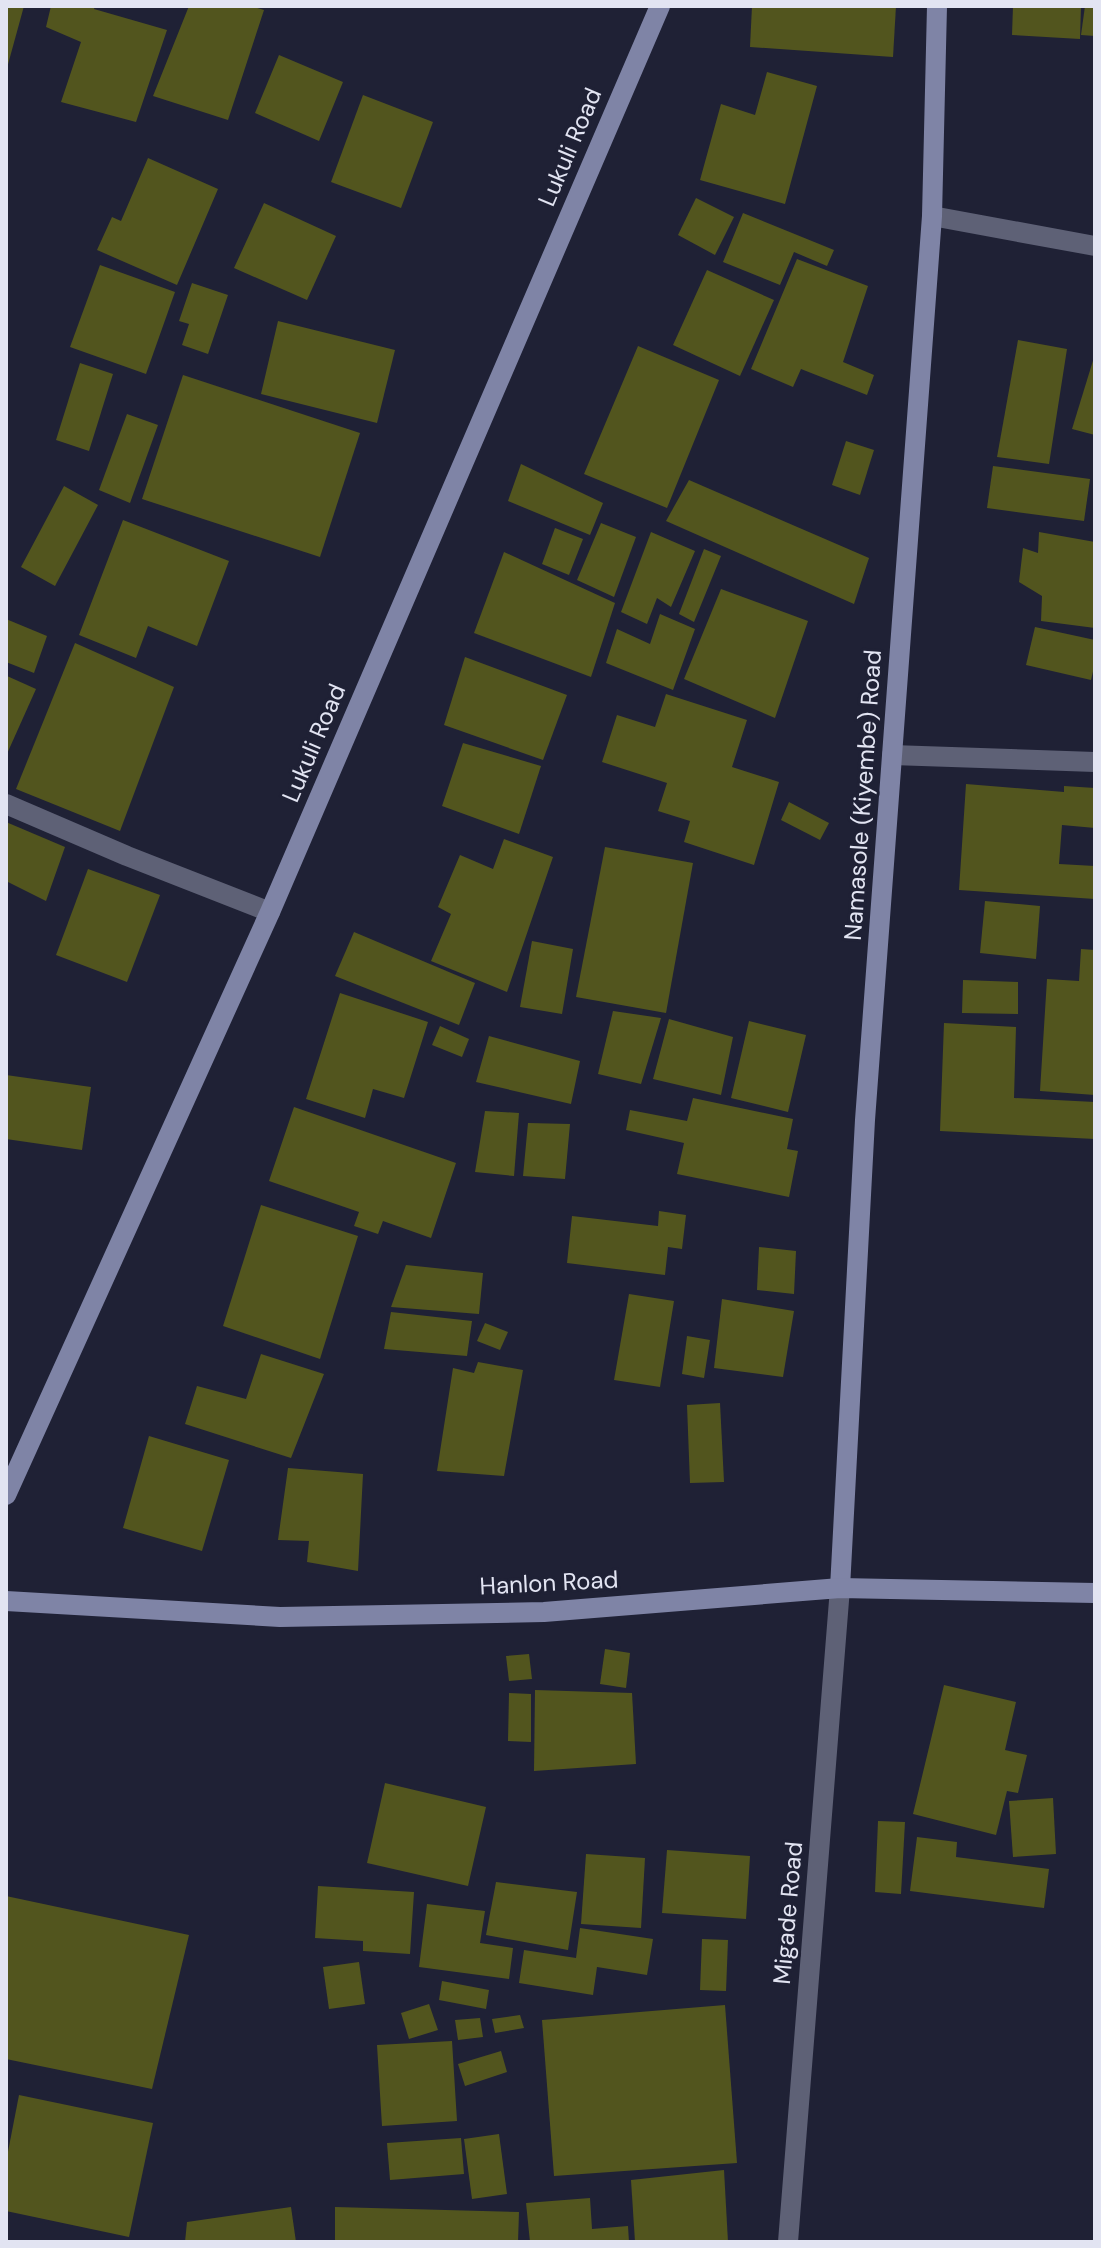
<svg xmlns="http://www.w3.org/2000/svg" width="1101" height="2248" viewBox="0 0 1101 2248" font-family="'DM Sans',sans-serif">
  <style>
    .building { fill: #52551e }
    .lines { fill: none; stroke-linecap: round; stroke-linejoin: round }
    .street { stroke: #5e6176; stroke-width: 20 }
    .secondary { stroke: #7f84a6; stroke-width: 20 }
    .labels { text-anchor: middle; stroke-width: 6; stroke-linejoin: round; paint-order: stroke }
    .street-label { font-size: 24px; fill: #e2e4f2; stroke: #1f2135 }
  </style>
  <rect width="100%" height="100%" fill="#1f2135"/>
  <g class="building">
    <path d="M6 6H24L7 68H6Z"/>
    <path d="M51 6H95L94 9 167 30 136 122 61 102 81 42 46 27Z"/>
    <path d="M189 6H251L264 10 228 120 153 96Z"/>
    <path d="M752 6H896L893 57 750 47Z"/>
    <path d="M1013 6H1081L1080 39 1012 35Z"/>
    <path d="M1085 6H1095V36L1081 35Z"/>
    <path d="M279 55 343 82 319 141 255 113Z"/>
    <path d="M767 72 817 86 785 204 700 180 721 104 755 115Z"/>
    <path d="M363 95 433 122 401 208 331 182Z"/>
    <path d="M148 158 218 189 177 285 97 250 112 217 121 221Z"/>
    <path d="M696 198 734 217 715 255 678 235Z"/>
    <path d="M264 203 336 236 307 300 234 268Z"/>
    <path d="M743 213 834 250 827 266 794 252 780 285 723 262Z"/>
    <path d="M797 259 868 286 843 362 874 375 867 395 801 369 793 387 751 369Z"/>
    <path d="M100 265 175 292 146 374 70 347Z"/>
    <path d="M707 270 774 300 740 376 673 345Z"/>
    <path d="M192 283 228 295 208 354 182 345 189 324 179 321Z"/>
    <path d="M278 321 395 350 377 423 261 394Z"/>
    <path d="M1018 340 1067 349 1049 464 997 457Z"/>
    <path d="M638 346 719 380 667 508 584 474Z"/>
    <path d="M1095 354V435L1072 429Z"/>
    <path d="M80 363 113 374 89 451 56 440Z"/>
    <path d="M183 375 360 433 320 557 142 499Z"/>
    <path d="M127 414 158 425 130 503 99 490Z"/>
    <path d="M846 441 874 450 860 495 832 485Z"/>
    <path d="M521 464 603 503 590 535 508 501Z"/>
    <path d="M993 466 1090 479 1084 521 987 508Z"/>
    <path d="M689 480 869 558 854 604 666 521Z"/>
    <path d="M64 486 98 505 55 586 21 567Z"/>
    <path d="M123 520 229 561 197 646 148 626 136 658 79 635Z"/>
    <path d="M601 523 636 537 614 597 577 580Z"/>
    <path d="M555 528 583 539 569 575 542 564Z"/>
    <path d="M651 532 695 551 671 607 657 598 647 624 621 612Z"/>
    <path d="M1039 532 1095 542V628L1041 621 1042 596 1019 582 1023 548 1038 553Z"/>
    <path d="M704 549 721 556 694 622 679 614Z"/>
    <path d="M504 552 615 603 591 677 474 633Z"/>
    <path d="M721 589 808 621 775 718 684 679Z"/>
    <path d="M660 614 695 629 673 690 606 663 617 629 650 644Z"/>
    <path d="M6 619 47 636 34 673 6 662Z"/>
    <path d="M1035 627 1095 640V663L1091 680 1026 665Z"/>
    <path d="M75 643 174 687 120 831 16 789Z"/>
    <path d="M465 657 567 695 543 760 444 725Z"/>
    <path d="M7 676 36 689 6 756V678Z"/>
    <path d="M666 694 747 720 732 767 779 782 754 865 684 842 690 821 658 811 667 783 602 762 617 715 655 727Z"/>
    <path d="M463 743 541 766 519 834 442 806Z"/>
    <path d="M966 784 1064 792V786L1095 788V828L1062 825 1059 864 1095 866V899L959 890Z"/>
    <path d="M789 802 829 823 820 840 781 820Z"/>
    <path d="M6 822 65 847 46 901 6 881Z"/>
    <path d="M504 839 553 857 507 992 431 961 451 914 438 907 460 855 493 869Z"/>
    <path d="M605 847 693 863 666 1013 576 997Z"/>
    <path d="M88 869 160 895 127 982 56 955Z"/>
    <path d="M985 901 1040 906 1036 959 980 953Z"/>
    <path d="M354 932 475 983 459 1025 335 976Z"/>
    <path d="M532 941 573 949 562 1014 520 1007Z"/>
    <path d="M1081 949 1095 950V1095L1040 1091 1047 979 1079 981Z"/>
    <path d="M963 980 1018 982V1014L962 1013Z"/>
    <path d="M340 993 428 1022 404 1098 373 1089 365 1118 306 1099Z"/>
    <path d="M613 1011 661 1018 641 1084 598 1074Z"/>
    <path d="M669 1019 733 1037 721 1095 653 1079Z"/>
    <path d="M749 1021 806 1035 788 1112 731 1098Z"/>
    <path d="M944 1023 1016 1027 1014 1098 1095 1102V1139L940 1131Z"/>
    <path d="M440 1026 469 1039 462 1057 432 1045Z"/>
    <path d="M489 1036 580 1061 571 1104 476 1082Z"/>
    <path d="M6 1075 91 1087 82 1150 6 1139Z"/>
    <path d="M693 1098 793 1119 787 1149 798 1151 789 1197 677 1174 684 1143 626 1130 630 1110 687 1121Z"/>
    <path d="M294 1107 456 1163 431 1238 383 1221 378 1234 354 1226 359 1212 269 1181Z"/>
    <path d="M485 1111 519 1113 514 1176 475 1172Z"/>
    <path d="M528 1123 570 1124 565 1179 523 1176Z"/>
    <path d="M261 1205 358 1236 320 1359 223 1326Z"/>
    <path d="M659 1211 686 1215 682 1249 668 1247 665 1275 567 1263 572 1216 658 1226Z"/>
    <path d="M759 1247 796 1251 794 1294 757 1290Z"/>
    <path d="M406 1265 483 1273 479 1314 391 1307Z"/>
    <path d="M629 1294 674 1301 660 1387 614 1380Z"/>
    <path d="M722 1299 794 1311 783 1377 714 1368Z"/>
    <path d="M391 1312 472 1321 467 1356 384 1349Z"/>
    <path d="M485 1323 508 1332 500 1350 477 1341Z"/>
    <path d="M687 1336 710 1340 704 1378 682 1374Z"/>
    <path d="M261 1354 324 1374 291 1458 185 1424 197 1386 246 1399Z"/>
    <path d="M478 1362 523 1370 504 1476 437 1471 453 1368 474 1373Z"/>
    <path d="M720 1403 724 1482 690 1483 687 1405Z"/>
    <path d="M149 1436 229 1460 202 1551 123 1528Z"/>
    <path d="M288 1468 363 1474 358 1571 307 1562 309 1541 278 1540Z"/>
    <path d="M605 1649 630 1653 626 1688 600 1684Z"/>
    <path d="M529 1654 532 1679 509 1681 506 1656Z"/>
    <path d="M944 1685 1016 1702 1005 1750 1027 1755 1018 1793 1007 1791 996 1835 913 1814Z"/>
    <path d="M535 1690 632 1693 636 1764 534 1771Z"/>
    <path d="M509 1693 531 1694V1742L508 1741Z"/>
    <path d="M385 1783 486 1807 468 1886 367 1863Z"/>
    <path d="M1053 1798 1056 1854 1013 1857 1009 1801Z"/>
    <path d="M878 1821 905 1822 901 1894 875 1892Z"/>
    <path d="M917 1837 957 1842 956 1857 1049 1869 1044 1908 910 1891Z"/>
    <path d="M667 1850 750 1856 746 1919 662 1913Z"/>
    <path d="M586 1854 645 1858 641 1928 581 1924Z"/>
    <path d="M496 1882 577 1892 568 1950 486 1935Z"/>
    <path d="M318 1886 414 1892 410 1954 363 1951V1941L315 1938Z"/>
    <path d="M6 1896 189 1935 152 2089 6 2059Z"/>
    <path d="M427 1904 485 1911 480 1943 513 1948 509 1979 419 1967Z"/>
    <path d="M580 1928 653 1939 647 1975 597 1967 593 1995 519 1983 524 1950 576 1958Z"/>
    <path d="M702 1939 728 1940 726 1991 700 1990Z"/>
    <path d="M359 1962 365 2004 329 2009 323 1967Z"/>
    <path d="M442 1981 489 1990 486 2009 439 2000Z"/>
    <path d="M429 2004 438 2030 409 2039 401 2013Z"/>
    <path d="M725 2005 737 2163 554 2176 542 2020Z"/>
    <path d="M520 2015 524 2028 495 2033 492 2019Z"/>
    <path d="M480 2018 483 2037 458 2040 455 2020Z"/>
    <path d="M452 2041 457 2121 382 2126 377 2045Z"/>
    <path d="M501 2051 507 2072 465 2086 458 2064Z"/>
    <path d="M19 2095 153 2123 129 2237 6 2211V2162Z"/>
    <path d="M499 2134 507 2194 472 2199 464 2139Z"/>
    <path d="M461 2138 464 2174 390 2180 387 2143Z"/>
    <path d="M724 2170 728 2242H635L631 2180Z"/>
    <path d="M590 2198 592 2229 628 2226 629 2242H530L526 2203Z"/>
    <path d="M291 2207 296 2242H185L187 2222Z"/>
    <path d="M335 2207 519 2212 518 2242H335Z"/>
  </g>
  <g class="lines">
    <g class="street">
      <path d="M932 216 1095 246"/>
      <path d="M892 755 1095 762"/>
      <path d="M6 804 127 856 270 912"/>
      <path d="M788 2242 840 1588"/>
    </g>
    <g class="secondary">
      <path d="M6 1495 270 912 660 6"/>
      <path d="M840 1588 865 1120 932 216 937 6"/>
      <path d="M6 1601 280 1617 544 1612 840 1588 1095 1593"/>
    </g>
  </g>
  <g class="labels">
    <g class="street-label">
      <text transform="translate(570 147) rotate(-67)" y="8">Lukuli Road</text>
      <text transform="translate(314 743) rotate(-67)" y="8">Lukuli Road</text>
      <text transform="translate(863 795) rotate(-86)" y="8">Namasole (Kiyembe) Road</text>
      <text transform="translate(549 1583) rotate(-3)" y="8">Hanlon Road</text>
      <text transform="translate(788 1913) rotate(-85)" y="8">Migade Road</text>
    </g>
  </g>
  <rect width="1101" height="2248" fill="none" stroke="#e2e4f2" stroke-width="16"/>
</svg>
